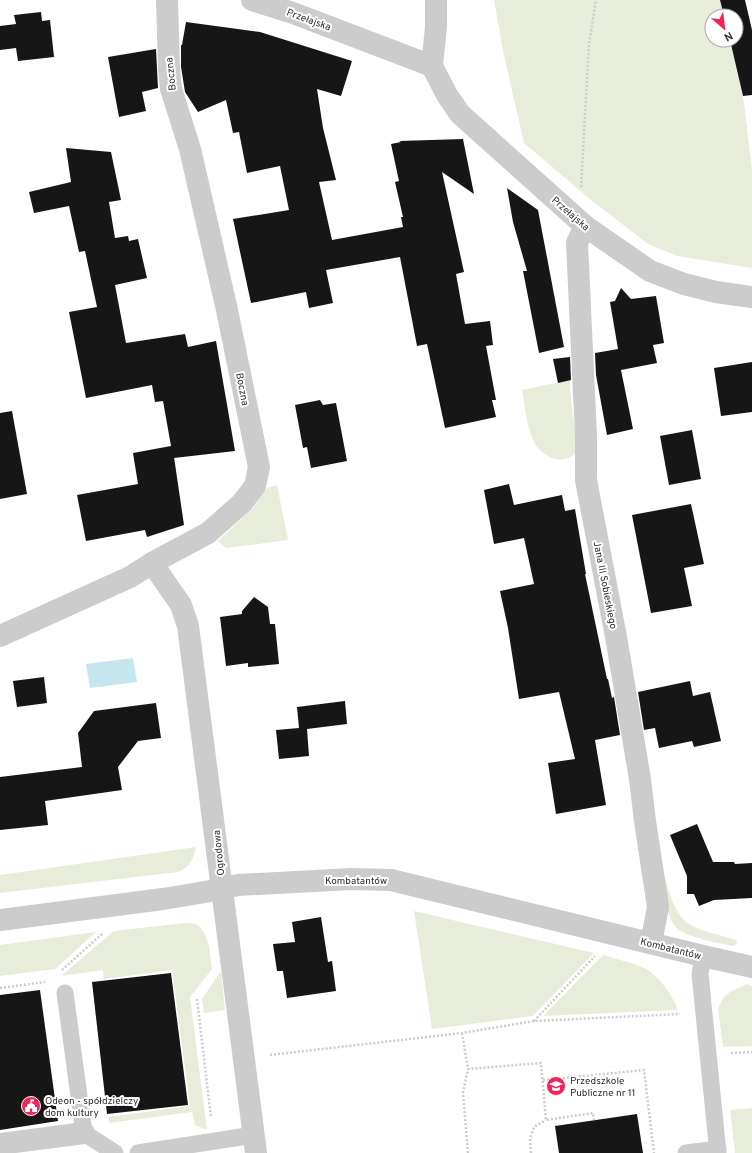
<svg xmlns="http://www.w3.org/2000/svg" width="752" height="1153" viewBox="0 0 752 1153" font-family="Overpass,sans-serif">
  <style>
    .green { fill: #e8eddb }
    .water { fill: #c6e6ef }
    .building { fill: #161616 }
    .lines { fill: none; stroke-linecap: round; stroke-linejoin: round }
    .path { stroke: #ccc; stroke-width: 2.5; stroke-dasharray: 2 2; stroke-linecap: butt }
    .lane { stroke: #ccc; stroke-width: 17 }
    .street { stroke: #ccc; stroke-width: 22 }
    .labels { text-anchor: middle; stroke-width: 4; stroke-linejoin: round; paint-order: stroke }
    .street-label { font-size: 10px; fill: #2f2f2f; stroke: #fff }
    .poi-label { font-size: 10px; fill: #2f2f2f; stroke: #fff; text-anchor: start }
  </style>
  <rect width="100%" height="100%" fill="#fff"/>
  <g class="green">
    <path d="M494 0H720L724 16H712V40H730L744 103 752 170V268L677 256 648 244 591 200 524 143 503 51Z"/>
    <path d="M570 380C570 405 577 429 576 453 568 460 560 462 550 457 526 446 527 413 522 390Z"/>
    <path d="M277 485 288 540 226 548 218 541 253 508 267 488Z"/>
    <path d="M196 847C194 859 189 868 178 872L0 893V875Z"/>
    <path d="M660 856C665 875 671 913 689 924 702 932 721 935 736 940L737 944 733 946C718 943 691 938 679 930 662 917 663 876 660 856Z"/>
    <path d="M414 911 594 953 533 1016 432 1029Z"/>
    <path d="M185 923C188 923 192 923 195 924 210 931 210 955 212 969L190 997 207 1130 195 1125 192 1112 109 1123 108 1117 190 1106 172 970 104 979 103 970 61 976 114 931Z"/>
    <path d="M96 932 55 969 0 976V945Z"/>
    <path d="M603 955C613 958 641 965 648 970 659 977 674 997 678 1010L543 1016Z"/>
    <path d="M221 971 225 1010 204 1013 202 999Z"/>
    <path d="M747 984 752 986V1046L723 1047 718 1009 723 998 730 992Z"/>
    <path d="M752 1108V1153H735L730 1110Z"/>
  </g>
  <path class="water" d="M133 658 137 682 90 688 86 664Z"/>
  <g class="building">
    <path d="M720 0H745L752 30V95L743 96 730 40H736V16H724Z"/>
    <path d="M41 12 42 21 50 20 54 57 18 61 16 48 0 50V26L16 24 14 15Z"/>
    <path d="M186 22 260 32 352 61 341 96 317 89 323 128 336 180 319 182 332 240 403 227 401 217H403L395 182 399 181 391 144 401 142 399 141 463 139 474 194 442 172 464 272 456 274 465 324 490 321 493 345 486 346 496 400H492L496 417 445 428 427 344 417 346 400 257 326 270 333 303 309 308 306 292 251 303 233 219 289 210 280 166 247 173 239 132 233 133 226 100 198 112 185 92 181 67V45H182Z"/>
    <path d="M156 49 158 88 142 92 146 111 119 117 108 57Z"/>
    <path d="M66 148 111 152 121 200 109 202 115 238 128 236 129 241 138 239 147 278 115 285 126 343 185 334 188 347 216 341 235 451 174 458V457L184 525 147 537 145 530 86 541 77 495 138 484 133 453 171 446 163 401 155 402 152 385 86 398 69 312 97 307 85 251 79 252 69 206 34 213 29 192 71 182Z"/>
    <path d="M507 188 538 210 564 347 539 353 523 271H527L513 222Z"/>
    <path d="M621 288 631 299 656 296 664 343 653 345 657 363 621 370 633 429 607 435 596 375 595 353 618 349 610 302 615 301Z"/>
    <path d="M570 357 571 380 558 383 553 359Z"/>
    <path d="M752 362V412L721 416 714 368Z"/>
    <path d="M320 400 323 405 336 403 347 461 311 468 307 447 303 448 295 405Z"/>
    <path d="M12 411 27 494 0 499V413Z"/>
    <path d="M692 430 701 479 669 485 660 436Z"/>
    <path d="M509 484 514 505 562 495 565 511 575 509 586 574H585L607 679H608L612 698 614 697 620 735 595 740 606 805 556 814 548 763 575 759 559 692 519 699 508 628 500 591 534 584 524 538 494 544 484 490Z"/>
    <path d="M691 504 704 564 684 568 692 606 651 613 632 515Z"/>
    <path d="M254 597 268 607 270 624H275L279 664 248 667V663L226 666 220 617 242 614V611Z"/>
    <path d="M44 677 47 703 17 707 13 681Z"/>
    <path d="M690 681 693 696 710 692 721 741 694 747 692 741 659 748 655 728 644 730 638 692Z"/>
    <path d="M345 701 347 724 307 729 309 756 279 759 276 730 299 728 297 707Z"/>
    <path d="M156 703 161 738 138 741 118 767 122 790 45 801 48 825 0 830V777L82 767 78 733 94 711Z"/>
    <path d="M697 824 713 862H734L735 864 752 863V898L714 900 699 906 694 894H687V876L670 835Z"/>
    <path d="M321 917 328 962 332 961 336 991 287 998 283 971H277L273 944 295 942 292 922Z"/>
    <path d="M171 973 188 1105 107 1114 92 982Z"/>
    <path d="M40 990 58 1121 0 1130V995Z"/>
    <path d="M637 1114 643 1153H559L555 1126Z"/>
  </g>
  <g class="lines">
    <g class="path">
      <path d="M581 187 589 45 596 0"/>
      <path d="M62 970 102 934"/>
      <path d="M0 988 45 982"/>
      <path d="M197 999 211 1118"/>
      <path d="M534 1021 595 956"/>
      <path d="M462 1033 468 1069 541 1063 546 1120 593 1113 594 1120"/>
      <path d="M731 1053 752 1052"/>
      <path d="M270 1055 462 1033 534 1021 680 1014"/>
      <path d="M543 1080 644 1070 654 1153"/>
      <path d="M468 1153 463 1093 468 1069"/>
      <path d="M531 1153 530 1139 534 1127 546 1120"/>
    </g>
    <g class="lane">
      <path d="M703 956 700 974 718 1153"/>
      <path d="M65 993 84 1133 115 1153"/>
      <path d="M138 1153 254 1135"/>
      <path d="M686 1153 718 1149"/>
    </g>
    <g class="street">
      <path d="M252 0 293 13 432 66"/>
      <path d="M436 0V27L432 66 447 95 460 114 585 226 650 271 684 284 716 292 752 297"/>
      <path d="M585 226 577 243 586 436V480L616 637 640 779 645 821 658 907 651 943"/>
      <path d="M152 563 181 605 188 626 256 1153"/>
      <path d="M0 636 130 577 152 563 208 533 242 503 255 486 259 467 227 310 190 149 171 89 169 68 167 0"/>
      <path d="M0 920 163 899 205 892 238 885 351 879 391 880 703 956 752 967"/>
      <path d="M0 1144 84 1133"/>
    </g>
  </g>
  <defs>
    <symbol id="school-disc" viewBox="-11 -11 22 22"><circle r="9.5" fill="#f4235a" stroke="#fff"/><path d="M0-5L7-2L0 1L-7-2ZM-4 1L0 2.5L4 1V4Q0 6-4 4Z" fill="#fff"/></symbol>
    <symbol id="civic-disc" viewBox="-11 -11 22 22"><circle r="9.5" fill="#f4235a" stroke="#fff"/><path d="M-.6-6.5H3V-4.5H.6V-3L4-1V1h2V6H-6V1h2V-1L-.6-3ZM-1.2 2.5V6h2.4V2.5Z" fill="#fff"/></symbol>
  </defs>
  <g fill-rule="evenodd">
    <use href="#school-disc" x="545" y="1075" width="22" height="22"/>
    <use href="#civic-disc" x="20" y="1095" width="22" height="22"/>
  </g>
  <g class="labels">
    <g class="street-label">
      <text transform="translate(309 19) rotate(20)" y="4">Przełajska</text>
      <text transform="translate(170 74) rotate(-96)" y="4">Boczna</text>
      <text transform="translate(571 213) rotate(41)" y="4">Przełajska</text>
      <text transform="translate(243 389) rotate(79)" y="4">Boczna</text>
      <text transform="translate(606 585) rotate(79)" y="4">Jana III Sobieskiego</text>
      <text transform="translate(218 853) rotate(-96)" y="4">Ogrodowa</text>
      <text x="356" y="884">Kombatantów</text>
      <text transform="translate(671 948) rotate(14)" y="4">Kombatantów</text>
    </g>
    <g class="poi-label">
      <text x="570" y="1084">Przedszkole<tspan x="570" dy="12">Publiczne nr 11</tspan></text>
      <text x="45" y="1104">Odeon - spółdzielczy<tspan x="45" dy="12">dom kultury</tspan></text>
    </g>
  </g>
  <g transform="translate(724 28) rotate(152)"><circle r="19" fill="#ffffff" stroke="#acacac"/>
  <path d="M0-3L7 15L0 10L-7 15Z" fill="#f4235a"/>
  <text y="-6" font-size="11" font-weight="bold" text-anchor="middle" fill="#2f2f2f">N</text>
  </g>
</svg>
